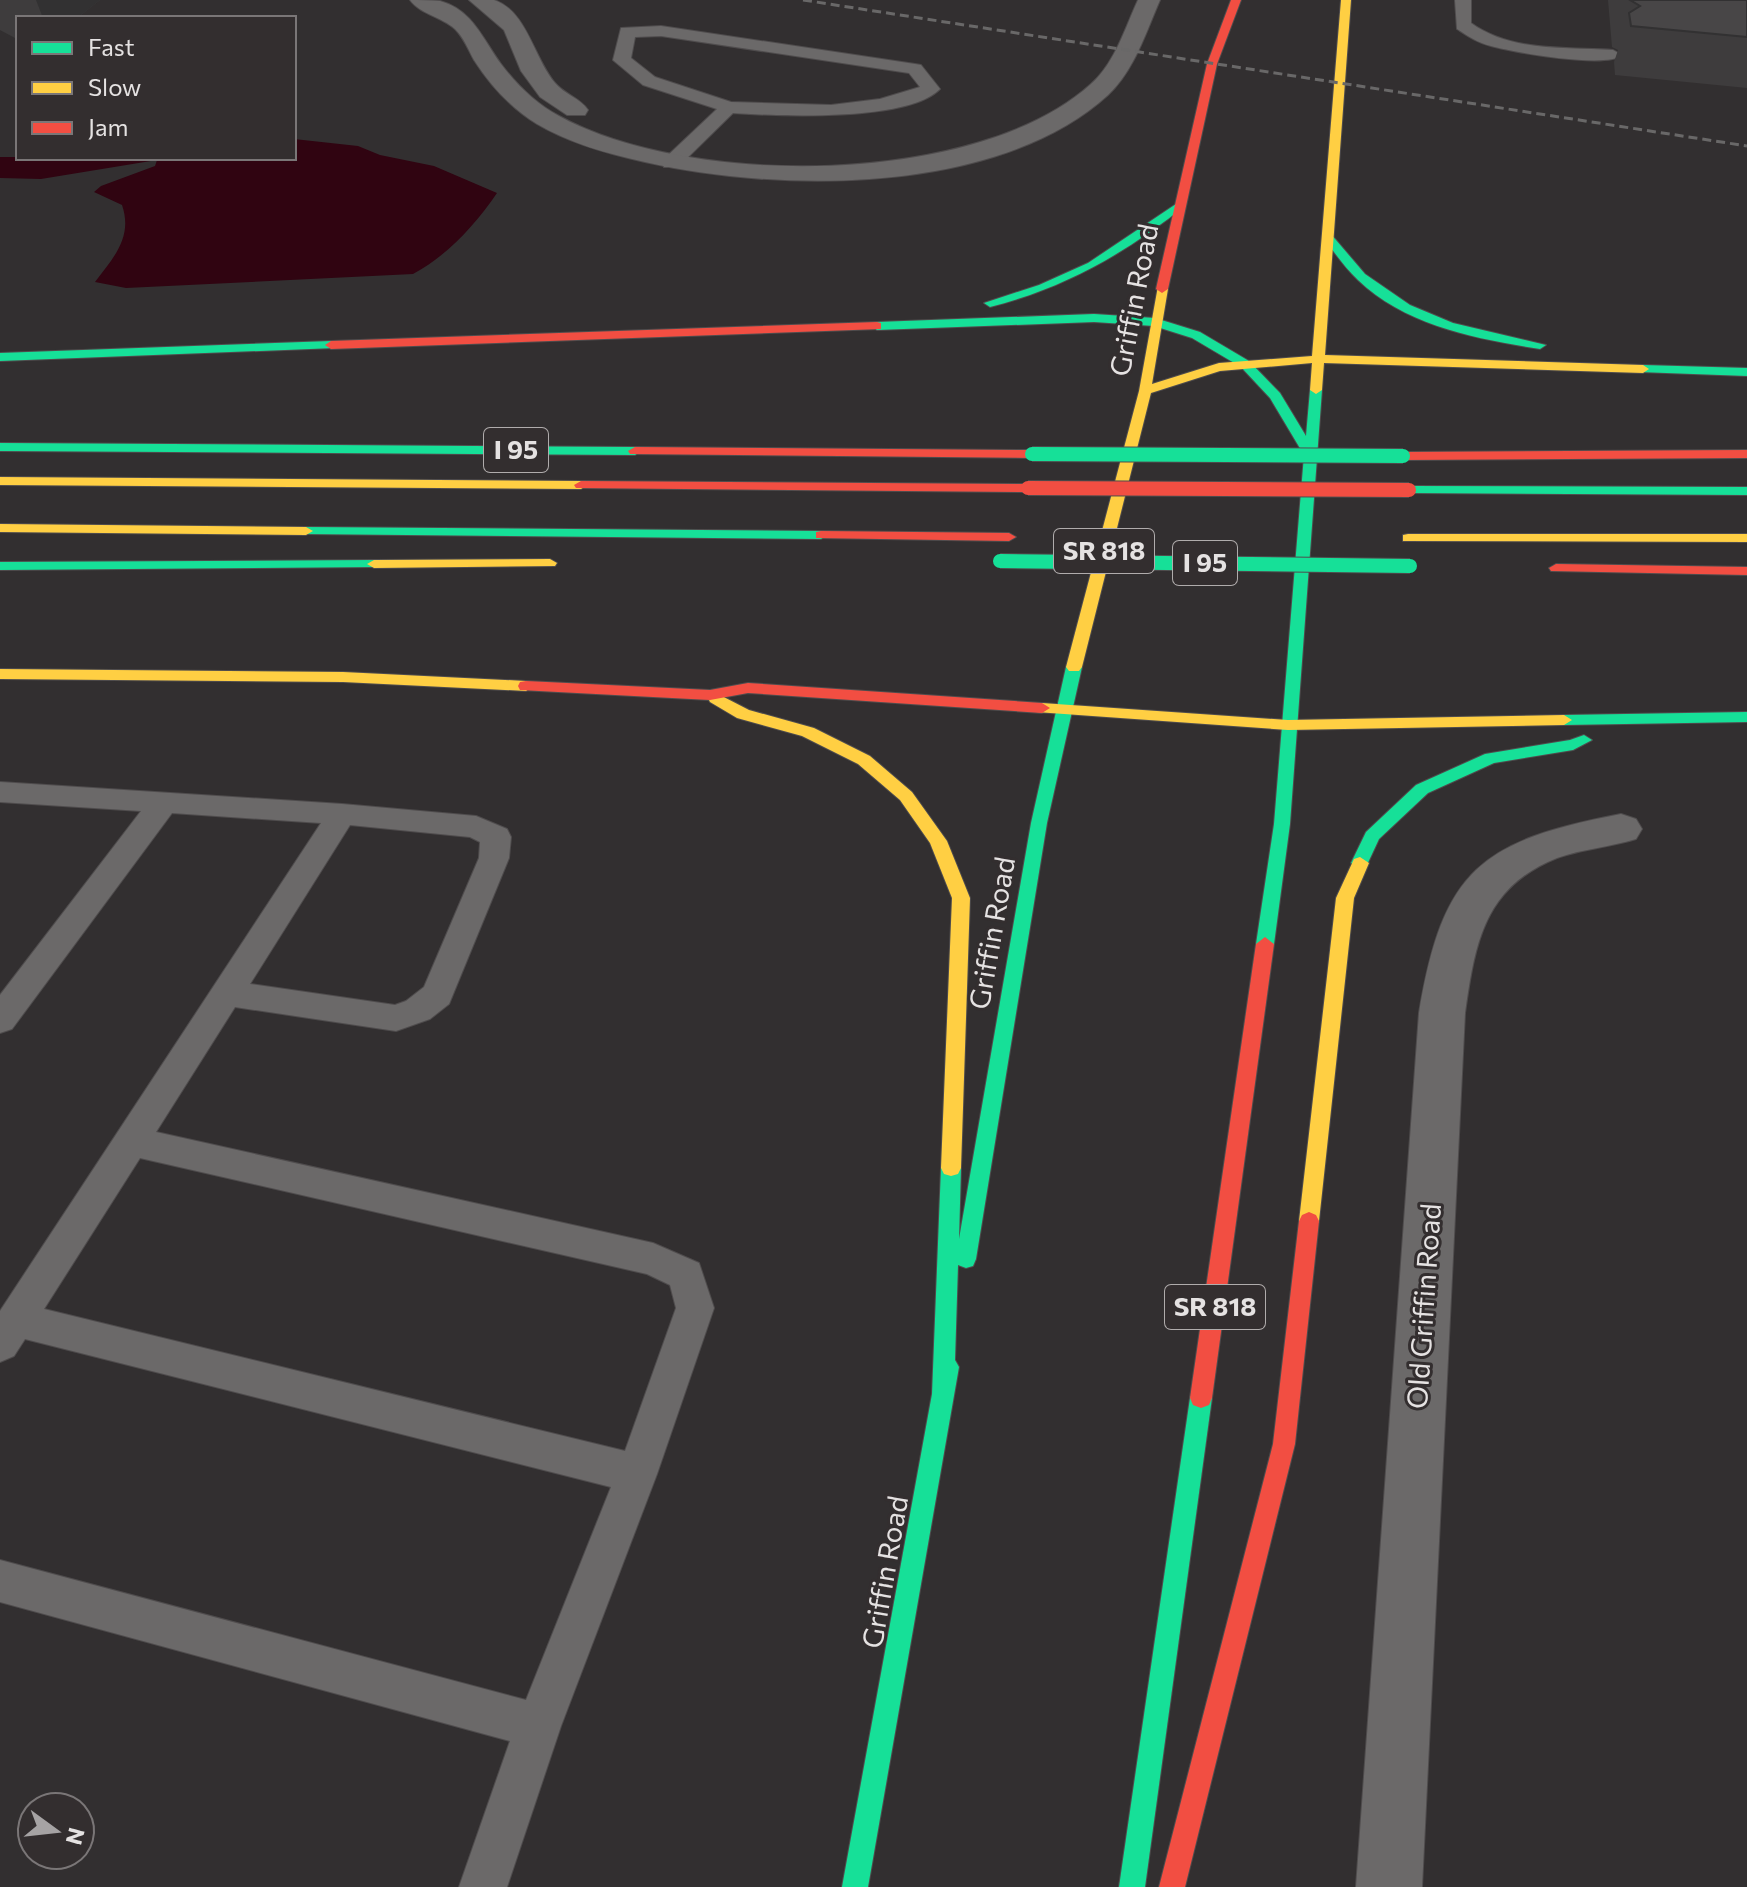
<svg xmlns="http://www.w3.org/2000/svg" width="1747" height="1887" viewBox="0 0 1747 1887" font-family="Commissioner,sans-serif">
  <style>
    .water { fill: #300411 }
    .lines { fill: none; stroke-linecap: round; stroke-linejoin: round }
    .lane-casing { stroke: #4f4c4d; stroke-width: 2 }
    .street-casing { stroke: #4f4c4d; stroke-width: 2 }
    .fast-casing { stroke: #4f4c4d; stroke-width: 2 }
    .slow-casing { stroke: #4f4c4d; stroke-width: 2 }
    .jam-casing { stroke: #4f4c4d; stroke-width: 2 }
    .lane { fill: #6b6969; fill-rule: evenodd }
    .street { fill: #6b6969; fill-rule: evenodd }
    .fast { fill: #16e098; fill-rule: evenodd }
    .slow { fill: #ffcf43; fill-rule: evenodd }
    .jam { fill: #f24e42; fill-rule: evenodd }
    .rail { stroke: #696868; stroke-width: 3; stroke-dasharray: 9 5; stroke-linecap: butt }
    .fast-bridge-casing { stroke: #4f4c4d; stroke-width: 16; stroke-linecap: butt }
    .jam-bridge-casing { stroke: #4f4c4d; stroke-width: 16; stroke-linecap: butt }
    .fast-bridge { stroke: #16e098; stroke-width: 14 }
    .jam-bridge { stroke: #f24e42; stroke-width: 14 }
    .wall { fill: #3e3c3d }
    .shaded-wall { fill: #323132 }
    .building { fill: #484647; stroke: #323132; stroke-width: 2 }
    .labels { text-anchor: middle; stroke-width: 6; stroke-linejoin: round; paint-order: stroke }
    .shield { fill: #332e2f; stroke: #b0acac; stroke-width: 2 }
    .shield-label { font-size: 26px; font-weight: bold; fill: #e5e2e2 }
    .street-label { font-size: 28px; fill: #e5e2e2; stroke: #332e2f }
  </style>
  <rect width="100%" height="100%" fill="#322f30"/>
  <path class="water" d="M294 139 358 146 380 155 434 166 497 193C475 225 448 255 413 274L126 288 95 282C114 257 133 237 122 205L94 192 101 186 155 166 157 160 41 179 0 178V157L294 158Z"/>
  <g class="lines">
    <defs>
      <g id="lane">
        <path d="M1455 0H1471V23C1511 52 1566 47 1613 50L1622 55C1607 69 1512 52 1491 46 1478 43 1468 36 1457 29Z"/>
        <path d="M661 26 915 64 921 65 940 89C908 122 778 116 733 113L678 167H664L662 163 664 159 717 109 643 85 613 60 621 28ZM661 36 909 73 920 87 880 99 831 105 731 102 655 77 631 58 635 37Z"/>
        <path d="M0 782 342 804 476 816 507 829 511 837 509 858 449 1004 430 1019 396 1031 235 1007 156 1132 653 1243 699 1263 714 1308 657 1474 561 1726 507 1887H459L510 1741 0 1602V1560L526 1700 611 1487 25 1339 14 1356 0 1362V1311L321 823 172 813 12 1029 0 1033V995L141 811 0 802ZM350 825 470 837 480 842 479 858 424 987 406 1001 395 1005 250 984ZM140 1158 647 1274 670 1285 676 1308 625 1451 44 1309Z"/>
      </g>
      <g id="street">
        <path d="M410 0C419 0 431 0 440 1 473 10 483 40 501 64 517 85 536 104 559 116 690 188 977 187 1091 84 1115 63 1125 28 1138 0H1160C1146 32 1134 71 1108 95 998 195 781 193 645 162 608 154 569 143 537 124 511 108 490 85 474 60 468 49 464 38 455 29 442 17 420 14 410 0Z"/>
        <path d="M469 0C476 0 487 0 494 0 527 11 534 59 555 83 564 94 580 98 588 110L585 115H567L540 97 521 71 504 30Z"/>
        <path d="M1621 814 1636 819 1642 829 1636 839C1610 847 1582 849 1557 858 1484 887 1475 943 1465 1013L1422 1887H1356L1419 1013C1443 869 1481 841 1621 814Z"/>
      </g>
      <g id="fast">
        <path d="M1182 200 1186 201V205C1126 253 1065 288 990 307L984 303 1039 285 1088 263Z"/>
        <path d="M1322 233H1330L1365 274 1410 305 1453 323 1546 345 1540 349C1477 339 1406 326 1358 280 1344 267 1334 251 1322 237Z"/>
        <path d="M1094 314 1155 318 1200 332 1249 361 1280 393 1306 436 1310 390 1316 386 1322 390 1290 824 1274 944 1265 951 1256 944 1274 824 1304 455 1270 398 1241 367 1192 338 1154 326 1094 322 877 330 871 326 877 322Z"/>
        <path d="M331 341 337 345 335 348 0 361V353Z"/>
        <path d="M1643 365 1747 368V376L1639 372V366Z"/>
        <path d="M0 443 635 447 642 451 635 455 0 451Z"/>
        <path d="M1409 486 1747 487V495L1404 493V487Z"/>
        <path d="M306 527 821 531 828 535 821 539 301 534V528Z"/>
        <path d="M374 560 379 561V567L0 570V562Z"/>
        <path d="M1074 662 1082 667 1047 823 976 1259 973 1266 966 1268 958 1265 955 1360 959 1367 868 1887H842L932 1394 941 1168 944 1162 951 1160 958 1162 961 1168 959 1239 1031 823 1066 667Z"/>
        <path d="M1747 712V722L1564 725 1556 720 1564 715Z"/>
        <path d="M1584 735 1592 740 1573 750 1494 763 1428 793 1379 839 1366 867 1360 869 1351 863 1366 832 1416 785 1485 754 1570 740Z"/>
        <path d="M1201 1388 1209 1391 1212 1398 1145 1887H1119L1190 1398 1193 1391Z"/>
      </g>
      <g id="slow">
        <path d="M1341 0H1351L1325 355 1643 365 1649 369 1643 373 1324 363 1322 390 1316 394 1310 390 1312 363 1220 371 1151 393 1082 667 1079 671H1069L1066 667 1139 391 1158 286 1168 289 1152 384 1219 363 1312 356Z"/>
        <path d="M0 477 581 481 588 485 581 489 0 485Z"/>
        <path d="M0 524 306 527 313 531 306 535 0 532Z"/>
        <path d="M1408 534H1747V542L1403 541V535Z"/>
        <path d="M550 559 557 563 555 566 374 568 367 564 374 560Z"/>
        <path d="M0 669 343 672 526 681 534 686 526 691 343 682 0 679Z"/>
        <path d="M716 693 749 710 814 728 870 756 912 792 947 841 970 898 961 1168 958 1174 951 1176 944 1174 941 1168 952 898 930 843 900 800 858 764 802 736 737 718 710 702 708 698Z"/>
        <path d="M1042 703 1288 720 1564 715 1572 720 1564 725 1288 730 1036 712 1034 708 1036 704Z"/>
        <path d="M1360 857 1369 863 1354 898 1319 1221 1316 1227 1309 1230 1302 1227 1299 1221 1336 898 1354 859Z"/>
      </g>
      <g id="jam">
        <path d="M1231 0H1241L1217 64 1168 289 1162 293 1156 289 1207 64Z"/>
        <path d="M877 322 881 323V329L331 349 325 345 331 341Z"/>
        <path d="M635 447 1032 450 1039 454 1032 458 630 454 628 451Z"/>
        <path d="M1747 450V458L1403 460 1396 456 1403 452Z"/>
        <path d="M581 481 1028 484 1035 488 1028 492 576 488 574 485Z"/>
        <path d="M821 531 1009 533 1016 537 1009 541 816 538V532Z"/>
        <path d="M1556 564 1747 567V575L1551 571 1549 568Z"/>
        <path d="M526 681 710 690 748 683 1042 703 1050 708 1042 713 748 693 710 700 520 690 518 686 520 682Z"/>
        <path d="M1265 937 1274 944 1212 1398 1209 1405 1201 1408 1193 1405 1190 1398 1256 944Z"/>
        <path d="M1309 1212 1316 1215 1319 1221 1295 1444 1185 1887H1159L1273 1444 1299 1221 1302 1215Z"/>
      </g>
    </defs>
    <use href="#lane" class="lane-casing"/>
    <use href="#street" class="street-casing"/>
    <use href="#fast" class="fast-casing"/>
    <use href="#slow" class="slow-casing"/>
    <use href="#jam" class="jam-casing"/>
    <use href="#lane" class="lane"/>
    <use href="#street" class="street"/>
    <use href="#fast" class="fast"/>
    <use href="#slow" class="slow"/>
    <use href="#jam" class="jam"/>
    <path class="rail" d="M803 0 1747 146"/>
    <defs>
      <g id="fast-bridge">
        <path d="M1032 454 1403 456"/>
        <path d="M1000 561 1410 566"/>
      </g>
      <path id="jam-bridge" d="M1028 488 1409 490"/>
    </defs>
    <use href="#fast-bridge" class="fast-bridge-casing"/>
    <use href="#jam-bridge" class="jam-bridge-casing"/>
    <use href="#fast-bridge" class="fast-bridge"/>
    <use href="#jam-bridge" class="jam-bridge"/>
  </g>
  <g class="wall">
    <path d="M0 0H100L77 18H18V38H15L0 30Z"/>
    <path d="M1608 0H1747V88L1615 75 1614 62 1618 50 1612 47Z"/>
  </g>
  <path class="shaded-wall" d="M36 0H100L77 18H43Z"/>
  <path class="building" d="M1630 0H1747V37L1631 26 1629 13 1640 6Z"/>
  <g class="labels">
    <g class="shield">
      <rect x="484" y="428" width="64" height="44" rx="6"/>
      <rect x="1054" y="529" width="100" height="44" rx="6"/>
      <rect x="1173" y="541" width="64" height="44" rx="6"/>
      <rect x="1165" y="1285" width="100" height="44" rx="6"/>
    </g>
    <g class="shield-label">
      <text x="516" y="459">I 95</text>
      <text x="1104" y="560">SR 818</text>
      <text x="1205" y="572">I 95</text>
      <text x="1215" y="1316">SR 818</text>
    </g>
    <g class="street-label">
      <text transform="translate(1134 300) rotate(-79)" y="10">Griffin Road</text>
      <text transform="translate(992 933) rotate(-80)" y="10">Griffin Road</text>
      <text transform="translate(1424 1306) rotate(-86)" y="10">Old Griffin Road</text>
      <text transform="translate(885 1572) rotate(-80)" y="10">Griffin Road</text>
    </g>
  </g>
  <rect x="16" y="16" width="280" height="144" fill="#332e2f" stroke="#7a7677" stroke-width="2"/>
  <rect x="32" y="42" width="40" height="12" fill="#16e098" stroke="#7a7677" stroke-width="2"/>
  <text x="88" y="56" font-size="24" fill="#e5e2e2">Fast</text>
  <rect x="32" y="82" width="40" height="12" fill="#ffcf43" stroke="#7a7677" stroke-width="2"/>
  <text x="88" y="96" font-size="24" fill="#e5e2e2">Slow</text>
  <rect x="32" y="122" width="40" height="12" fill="#f24e42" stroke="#7a7677" stroke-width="2"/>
  <text x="88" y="136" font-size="24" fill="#e5e2e2">Jam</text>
  <g transform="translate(56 1831) rotate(105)"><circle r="38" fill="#332e2f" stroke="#7a7677" stroke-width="2"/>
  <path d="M0-6L14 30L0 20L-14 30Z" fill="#a6a3a4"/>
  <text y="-12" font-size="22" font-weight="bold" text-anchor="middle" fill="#e5e2e2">N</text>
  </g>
</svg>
